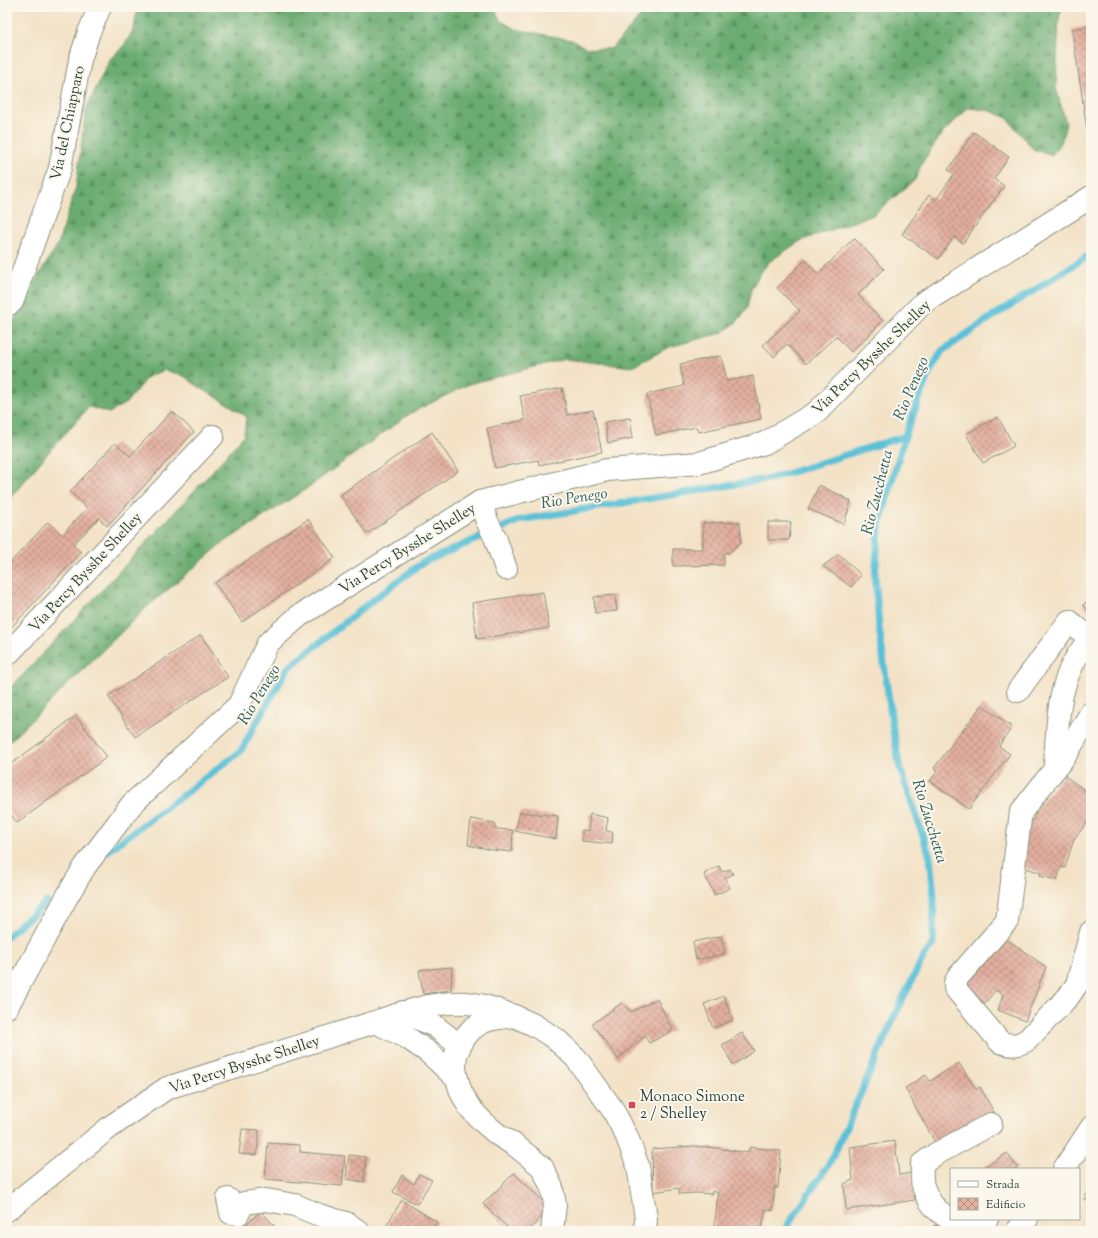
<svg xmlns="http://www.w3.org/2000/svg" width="1098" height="1238" viewBox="0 0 1098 1238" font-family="'Sorts Mill Goudy',serif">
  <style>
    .forest { fill: url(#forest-firs); stroke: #447452 }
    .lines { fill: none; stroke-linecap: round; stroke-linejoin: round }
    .stream { stroke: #5ac1d7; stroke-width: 7 }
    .building { fill: url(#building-cross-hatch) }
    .minor-casing { stroke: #89907d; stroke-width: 24 }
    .major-casing { stroke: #89907d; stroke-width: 24 }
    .minor { stroke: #fff; stroke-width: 22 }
    .major { stroke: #fff; stroke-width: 22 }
    .poi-dot { fill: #d1495b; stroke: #fbf7ec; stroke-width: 1.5 }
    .labels { text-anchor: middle; stroke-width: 4; stroke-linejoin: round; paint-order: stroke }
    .street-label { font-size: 15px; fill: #1f3d34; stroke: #fbf7ec }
    .poi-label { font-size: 15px; fill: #1f3d34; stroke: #fbf7ec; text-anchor: start }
    .water-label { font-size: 16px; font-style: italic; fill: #2e5e5d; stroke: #fbf7ec }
  </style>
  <defs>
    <pattern id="forest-firs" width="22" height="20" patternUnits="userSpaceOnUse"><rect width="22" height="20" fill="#6aac71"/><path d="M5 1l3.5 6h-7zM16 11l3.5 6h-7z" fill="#578d5e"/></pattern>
    <pattern id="building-cross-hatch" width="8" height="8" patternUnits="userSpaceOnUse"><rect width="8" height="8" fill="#e3af9f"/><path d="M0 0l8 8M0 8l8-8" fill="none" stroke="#b79082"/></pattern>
  </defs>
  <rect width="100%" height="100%" fill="#fbf7ec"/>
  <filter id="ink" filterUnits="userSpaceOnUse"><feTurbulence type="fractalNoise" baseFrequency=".025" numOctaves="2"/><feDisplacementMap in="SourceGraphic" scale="8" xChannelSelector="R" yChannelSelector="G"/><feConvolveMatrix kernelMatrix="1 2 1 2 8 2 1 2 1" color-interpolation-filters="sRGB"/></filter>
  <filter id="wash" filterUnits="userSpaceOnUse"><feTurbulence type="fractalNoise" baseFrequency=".012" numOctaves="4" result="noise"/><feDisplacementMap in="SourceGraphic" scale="16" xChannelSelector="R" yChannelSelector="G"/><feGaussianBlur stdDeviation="0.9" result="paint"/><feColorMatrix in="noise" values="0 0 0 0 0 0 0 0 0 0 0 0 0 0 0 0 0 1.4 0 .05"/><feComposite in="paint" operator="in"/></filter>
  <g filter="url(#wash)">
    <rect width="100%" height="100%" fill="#f3e2c6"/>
    <path class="forest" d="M137 7H494L501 21 516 29 572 40 587 48 611 49 649 7H1063L1059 17 1056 88 1066 123 1062 140 1052 155 1033 149 1007 118 988 110 968 108 942 134 922 163 915 180 873 215 800 241 769 262 759 275 751 290 747 308 737 322 722 333 669 347 632 367 565 359 469 384 411 413 306 489 223 543 146 608 7 744V691L22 676 208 476 244 435 246 416 231 406 199 387 184 376 164 370 147 377 126 403 109 413 89 407 47 454 7 502V335L28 293 58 244 76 187 86 109 110 59 125 44 134 29Z"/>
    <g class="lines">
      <g class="stream">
        <path d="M108 851 240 752 288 668 373 600 422 563 520 520 773 478 905 436"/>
        <path d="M7 936 47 902"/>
        <path d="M784 1231 832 1159 900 1004 923 958 933 944 934 896 930 857 900 768 893 730 879 627 875 576 879 527 905 436 928 375 942 351 989 319 1091 254"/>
      </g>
    </g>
    <g id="blocks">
      <g class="building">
        <path d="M1091 26V150H1090L1072 29Z"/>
        <path d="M974 132 1009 157 994 179 1004 186 963 243 954 237 938 259 902 234 929 195 936 200 954 174 948 170Z"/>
        <path d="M854 238 884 269 858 295 883 321 851 352 836 336 806 364 787 344 774 357 763 345 800 311 777 288 805 260 818 274Z"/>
        <path d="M721 356 727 381 753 376 761 419 698 432 697 427 656 435 647 394 684 386 680 364Z"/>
        <path d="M562 388 567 415 593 410 602 452 539 465 538 460 495 468 487 428 525 420 520 396Z"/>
        <path d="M172 411 194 432 107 526 99 518 73 545 81 552 7 632V566L48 522 62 535 87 508 70 492 115 443 130 456Z"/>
        <path d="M998 417 1014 446 983 463 966 434Z"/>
        <path d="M630 418 633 438 608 443 605 422Z"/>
        <path d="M432 432 458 471 367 534 340 495Z"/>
        <path d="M819 485 851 501 844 524 808 509Z"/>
        <path d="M308 519 335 558 242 622 215 583Z"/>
        <path d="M740 522 741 542 729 553H724V565L673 566V549H703V523Z"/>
        <path d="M768 522H791L789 540H768Z"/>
        <path d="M839 554 861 575 851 587 823 566Z"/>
        <path d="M543 592 549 628 477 639 472 603Z"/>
        <path d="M615 595 617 611 595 613 594 597Z"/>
        <path d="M1091 597V613L1083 605Z"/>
        <path d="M201 635 228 677 135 737 108 696Z"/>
        <path d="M982 705 1012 727 999 746 1010 754 969 809 930 781 938 770 934 768Z"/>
        <path d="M76 716 107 757 17 823 7 809V767Z"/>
        <path d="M1064 775 1084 790 1088 787 1091 790V818L1074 839 1065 868 1061 867 1057 880 1040 876 1041 873 1018 865 1028 823 1034 819 1038 806Z"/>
        <path d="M520 812 558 816 556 839 515 831Z"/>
        <path d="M590 814 608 818 606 830 613 833 612 844 582 841V830L588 831Z"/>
        <path d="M471 819 495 823V829L513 830 512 852 492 850 468 845Z"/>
        <path d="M719 866 722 872 730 869 733 874 725 878 730 888 715 895 704 874Z"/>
        <path d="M721 936 725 954 696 960 693 942Z"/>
        <path d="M1005 938 1046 967 1025 1021 998 1010 1003 995 996 990 985 1003 961 985Z"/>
        <path d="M452 967 451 990 423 994 419 970Z"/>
        <path d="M724 996 733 1020 713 1028 704 1004Z"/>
        <path d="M657 999 673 1031 649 1043 645 1036 618 1059 592 1024 622 1003 631 1012Z"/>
        <path d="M742 1033 754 1051 733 1065 722 1045Z"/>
        <path d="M959 1063 976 1089 980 1087 995 1114 992 1117 937 1146 905 1088 926 1075 930 1081Z"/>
        <path d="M242 1129 259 1130 257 1155 239 1154Z"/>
        <path d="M895 1141 899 1175 911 1173 915 1200 846 1210 844 1184 853 1180 850 1147Z"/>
        <path d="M268 1143 300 1145V1152L345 1156 342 1186 265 1179Z"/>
        <path d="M694 1146 717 1148 748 1153 750 1147 781 1151 778 1188 775 1187 772 1211 765 1209 762 1228 749 1227V1231H706L707 1227 714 1229 718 1193 712 1191V1194L696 1193 679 1194V1188L653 1192 652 1149Z"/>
        <path d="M1007 1153 1018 1169H981Z"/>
        <path d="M349 1155 366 1157 364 1182 346 1179Z"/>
        <path d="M514 1173 550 1208 528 1231H511L483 1204Z"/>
        <path d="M419 1174 432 1180 417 1204 393 1192 402 1175 414 1184Z"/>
        <path d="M1091 1188V1203L1084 1198Z"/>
        <path d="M402 1200 437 1222 432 1231H383Z"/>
        <path d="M261 1211 279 1231H239Z"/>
        <path d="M936 1225 940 1231H925Z"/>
      </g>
    </g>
  </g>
  <g filter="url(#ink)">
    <use href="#blocks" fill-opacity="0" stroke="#89907d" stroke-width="1"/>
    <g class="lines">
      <defs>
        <g id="minor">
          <path d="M7 305 12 302 60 168 80 60 89 32 100 7"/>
          <path d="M480 502 487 521 495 537 506 569"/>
          <path d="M7 655 213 436"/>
          <path d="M1018 691 1069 621 1091 639"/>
          <path d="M1091 713 1065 756 1021 812 1007 921 958 977 955 983V988L1000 1042C1010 1046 1018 1046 1027 1040L1069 996 1077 984 1091 932"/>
          <path d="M1055 769C1057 724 1057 672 1091 639"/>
          <path d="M7 1007 69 893 84 868 132 804 239 705 268 643 299 616 480 502 607 470 699 463 765 443 817 412 923 303 1091 197"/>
          <path d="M403 1012 435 1026 460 1046"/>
          <path d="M375 1022 406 1037 428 1052 457 1079"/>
          <path d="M228 1199 231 1213 238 1214 244 1203 266 1200 295 1205 319 1215 346 1223 358 1231"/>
          <path d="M7 1210 110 1127 167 1088 375 1022C412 1009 452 995 491 1008 499 1010 506 1014 514 1016"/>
          <path d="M987 1219C958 1229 932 1215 923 1186 921 1180 922 1171 922 1164L936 1154 991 1124"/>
        </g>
        <g id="major">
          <path d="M1064 1169 1091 1128"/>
          <path d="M552 1231 555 1205 552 1188 542 1167 516 1146 497 1134 482 1121 469 1107 461 1092 457 1079 455 1067 456 1054 460 1046 465 1037 472 1029 481 1023 492 1019 514 1016 534 1025 556 1039 576 1058 613 1110 627 1137 638 1166 646 1218 645 1231"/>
          <path d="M1017 1231 1027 1219"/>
        </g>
      </defs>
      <use href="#minor" class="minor-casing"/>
      <use href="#major" class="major-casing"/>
      <use href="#minor" class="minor"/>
      <use href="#major" class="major"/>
    </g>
  </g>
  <rect class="poi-dot" x="628" y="1101" width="8" height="8" rx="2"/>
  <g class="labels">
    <g class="street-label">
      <text transform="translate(67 123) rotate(-78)" y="5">Via del Chiapparo</text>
      <text transform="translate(871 357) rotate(-44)" y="5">Via Percy Bysshe Shelley</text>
      <text transform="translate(407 548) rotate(-32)" y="5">Via Percy Bysshe Shelley</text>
      <text transform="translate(85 572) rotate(-47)" y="5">Via Percy Bysshe Shelley</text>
      <text transform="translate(244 1064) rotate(-18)" y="5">Via Percy Bysshe Shelley</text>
    </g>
    <g class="poi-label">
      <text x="640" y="1101">Monaco Simone<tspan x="640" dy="17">2 / Shelley</tspan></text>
    </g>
    <g class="water-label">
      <text transform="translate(910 388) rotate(-67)" y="6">Rio Penego</text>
      <text transform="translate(876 492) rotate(-76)" y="6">Rio Zucchetta</text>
      <text transform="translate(574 497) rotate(-9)" y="6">Rio Penego</text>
      <text transform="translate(258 694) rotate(-59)" y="6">Rio Penego</text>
      <text transform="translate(931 821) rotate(73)" y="6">Rio Zucchetta</text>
    </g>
  </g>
  <rect width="1098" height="1238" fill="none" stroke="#fbf7ec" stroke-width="24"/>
  <rect x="950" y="1168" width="130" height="52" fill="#fbf7ec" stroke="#a3ada2"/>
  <rect x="958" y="1181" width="20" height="6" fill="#ffffff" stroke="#a3ada2"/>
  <text x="986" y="1188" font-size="12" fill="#1f3d34">Strada</text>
  <rect x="958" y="1198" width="20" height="12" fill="url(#building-cross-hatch)" stroke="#a3ada2"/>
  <text x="986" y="1208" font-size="12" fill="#1f3d34">Edificio</text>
</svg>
